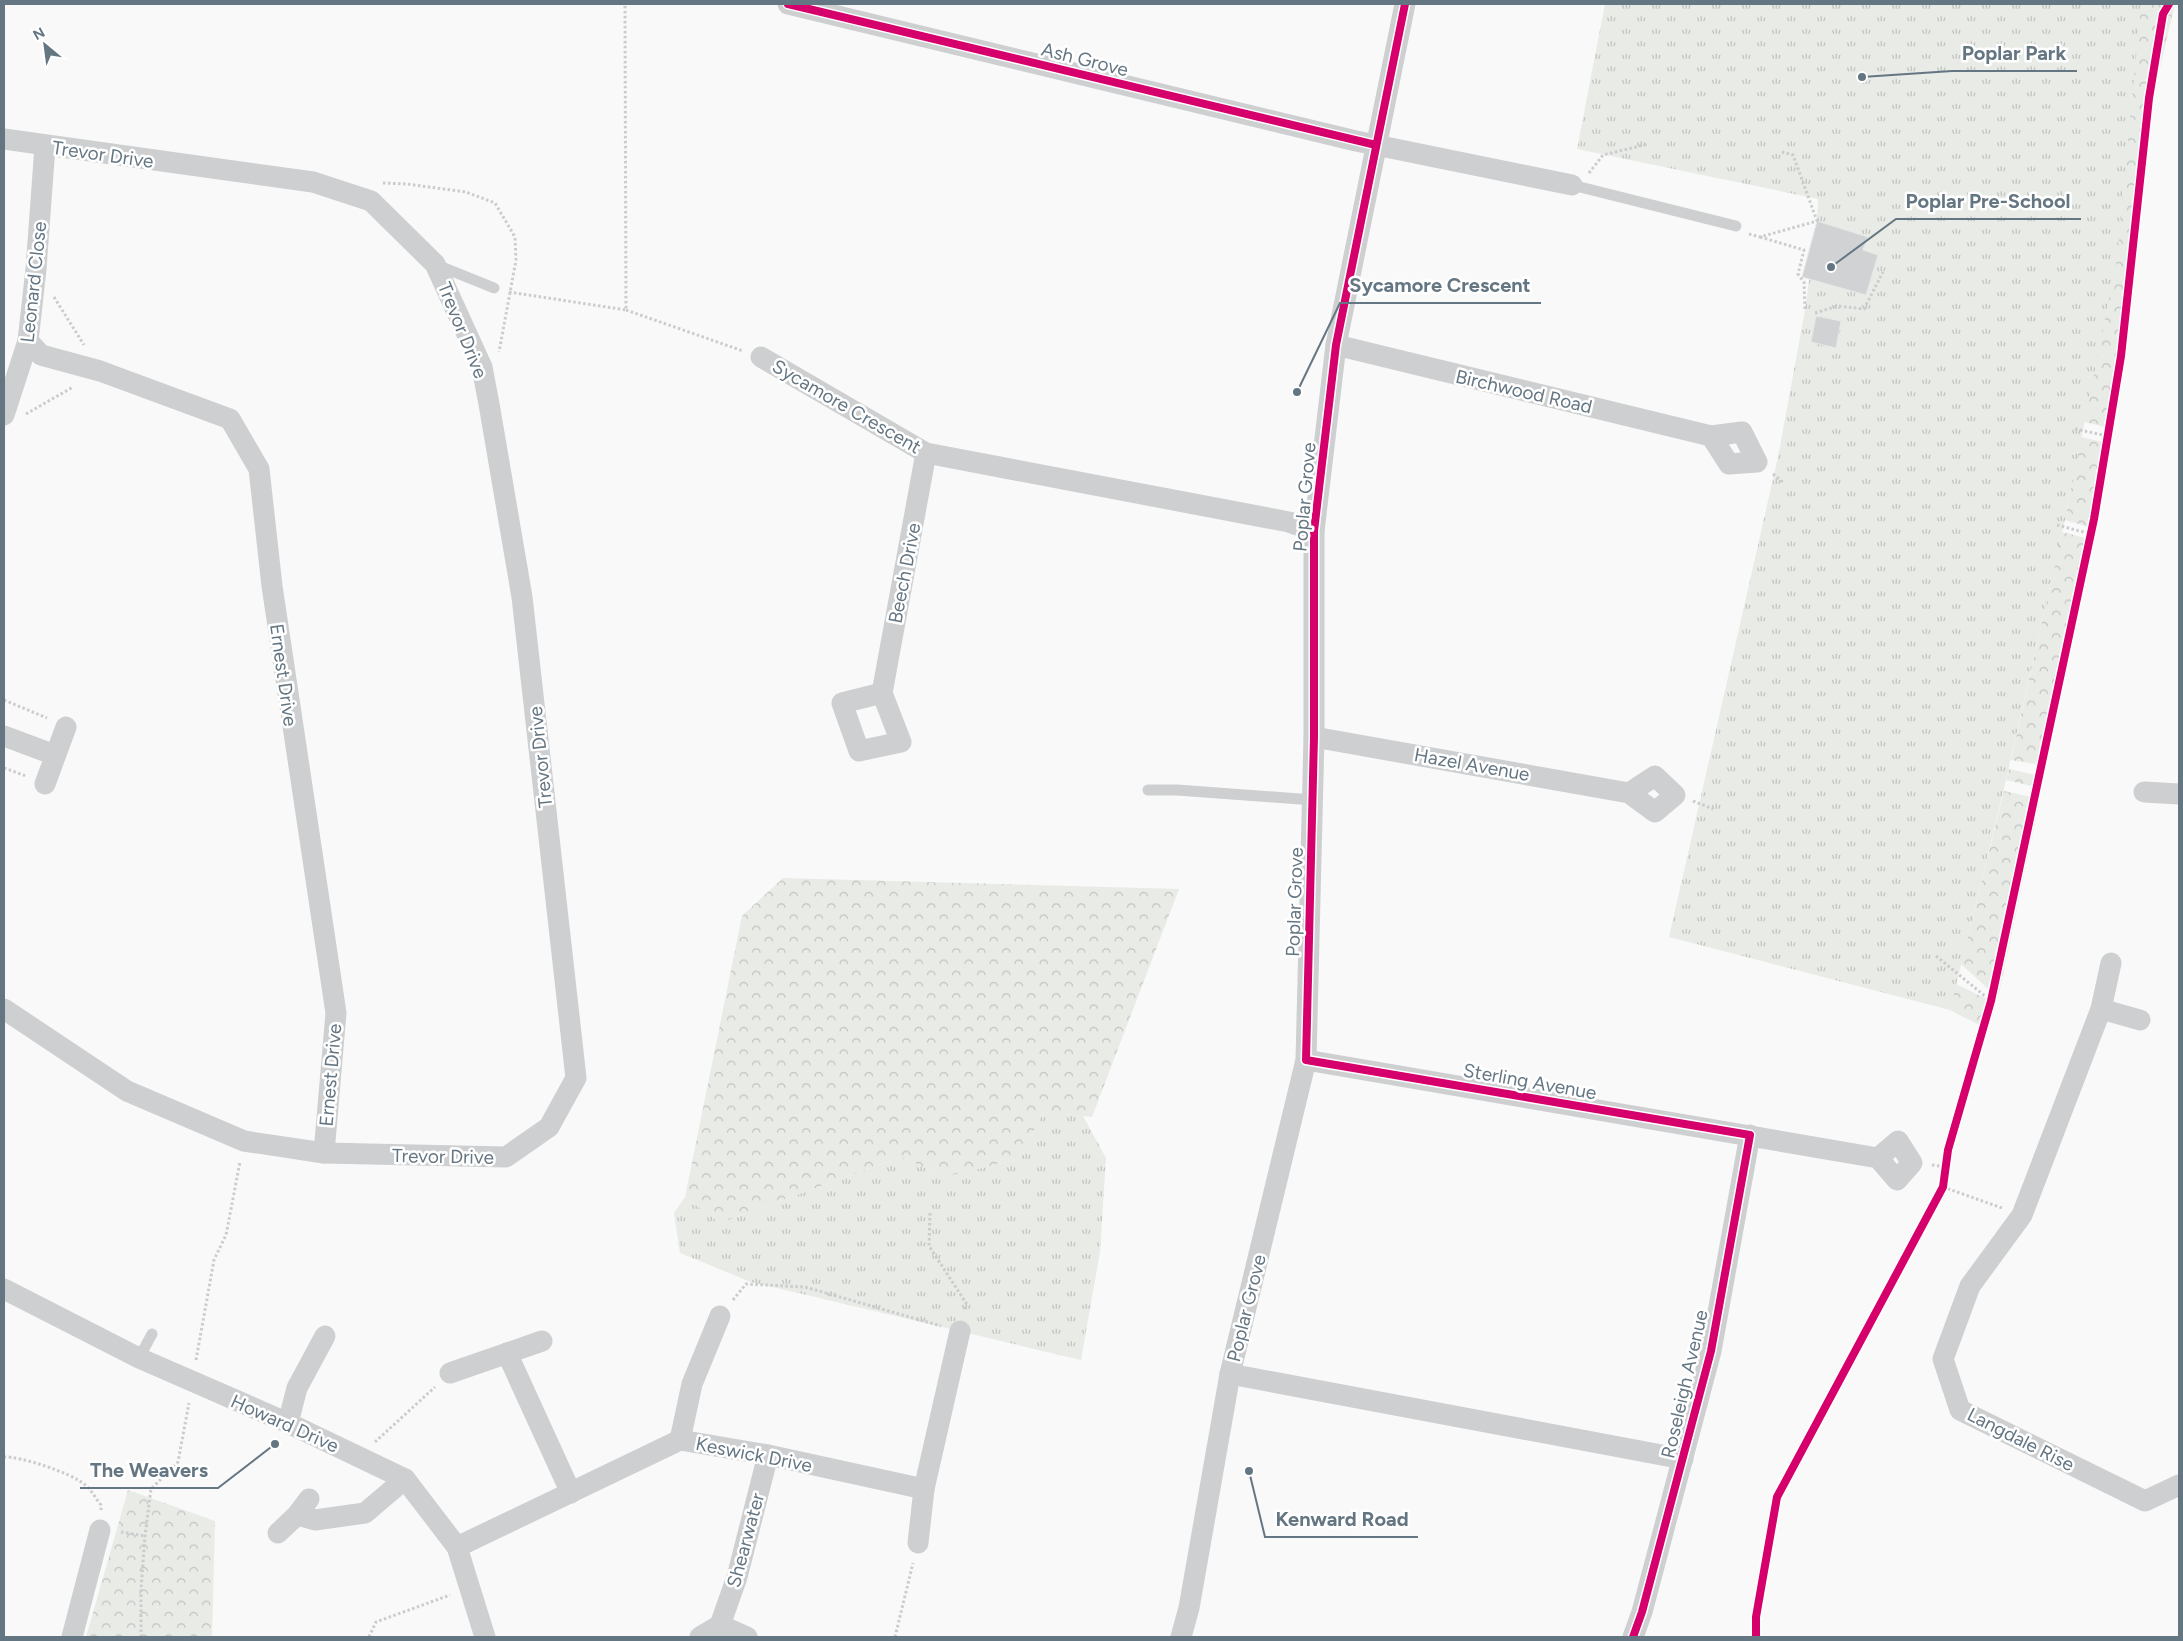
<svg xmlns="http://www.w3.org/2000/svg" width="2183" height="1641" viewBox="0 0 2183 1641" font-family="Figtree,sans-serif">
  <style>
    .forest { fill: url(#forest-crowns) }
    .park { fill: url(#park-tufts) }
    .building { fill: #d0d2d3; stroke: #e8e8e8 }
    .lines { fill: none; stroke-linecap: round; stroke-linejoin: round }
    .path { stroke: #cbcccd; stroke-width: 3; stroke-dasharray: 2.5 2.5; stroke-linecap: butt }
    .lane { stroke: #cecfd0; stroke-width: 11 }
    .street { stroke: #cecfd0; stroke-width: 21 }
    .cycleway-casing { stroke: #fff; stroke-width: 11 }
    .cycleway { stroke: #d6006c; stroke-width: 8 }
    .labels { text-anchor: middle; stroke-width: 5; stroke-linejoin: round; paint-order: stroke }
    .street-label { font-size: 19px; fill: #657683; stroke: #fff }
    .leader { fill: none; stroke: #657683; stroke-width: 2 }
    .callout-dot { fill: #657683; stroke: #fff; stroke-width: 2 }
    .callout-label { font-size: 20px; text-anchor: middle; font-weight: bold; fill: #657683; stroke: #fff; stroke-width: 5; stroke-linejoin: round; paint-order: stroke }
  </style>
  <defs>
    <pattern id="forest-crowns" width="20" height="18" patternUnits="userSpaceOnUse" patternTransform="scale(1.25)"><rect width="20" height="18" fill="#e8ebe6"/><path d="M2 6a3 3 0 1 1 6 0M12 15a3 3 0 1 1 6 0" fill="none" stroke="#c0c3c0"/></pattern>
    <pattern id="park-tufts" width="24" height="20" patternUnits="userSpaceOnUse" patternTransform="scale(1.25)"><rect width="24" height="20" fill="#e8ebe6"/><path d="M3 7l-1-3M5 7V3M7 7l1-3M15 17l-1-3M17 17v-4M19 17l1-3" fill="none" stroke="#c0c3c0"/></pattern>
  </defs>
  <rect width="100%" height="100%" fill="#f9f9f9"/>
  <g class="forest">
    <path d="M2132 4H2175L2146 127 2109 428 2085 422 2090 354Z"/>
    <path d="M2081 437 2107 443 2092 528 2065 520Z"/>
    <path d="M2062 532 2089 539 2041 765 2011 760Z"/>
    <path d="M2009 769 2039 776 2036 787 2006 780Z"/>
    <path d="M2004 791 2040 799 1998 998 1961 964Z"/>
    <path d="M783 878 1179 889 1092 1117 1044 1112 1019 1159 945 1177 901 1157 720 1223 685 1197 742 916Z"/>
    <path d="M1956 984 1991 1001 1983 1027 1950 1010Z"/>
    <path d="M128 1490 215 1521 212 1637H86Z"/>
  </g>
  <g class="park">
    <path d="M1605 4H2141L2117 259 2065 520 2006 780 1950 1010 1669 937 1778 457 1805 310 1817 221 1818 199 1577 149Z"/>
    <path d="M1044 1112 1083 1116 1106 1158 1100 1252 1081 1360 751 1282 680 1253 674 1213 685 1197 720 1223 901 1157 945 1177 1019 1159Z"/>
  </g>
  <g class="building">
    <path d="M1817 221 1868 237 1863 250 1878 255 1866 295 1802 277Z"/>
    <path d="M1816 316 1841 321 1836 348 1811 342Z"/>
  </g>
  <g class="lines">
    <g class="path">
      <path d="M1589 173 1603 155 1648 144"/>
      <path d="M383 183 407 184 466 192 495 203 515 237 516 260 499 352"/>
      <path d="M1749 234 1760 237 1817 221 1793 155 1782 152"/>
      <path d="M1760 237 1804 250 1798 274 1804 282 1805 310"/>
      <path d="M509 292 626 310 625 4"/>
      <path d="M54 297 84 345"/>
      <path d="M626 310 743 351"/>
      <path d="M1815 313 1838 306 1864 309 1883 272"/>
      <path d="M26 414 73 387"/>
      <path d="M2075 429 2108 436"/>
      <path d="M1773 474 1784 483"/>
      <path d="M2057 525 2091 534"/>
      <path d="M4 700 47 718"/>
      <path d="M4 768 26 776"/>
      <path d="M1693 801 1713 809"/>
      <path d="M1936 956 1991 1001"/>
      <path d="M1932 1165 1946 1167"/>
      <path d="M1943 1187 2002 1208"/>
      <path d="M930 1213 929 1246 966 1303 964 1312"/>
      <path d="M733 1300 746 1284 805 1287 941 1326"/>
      <path d="M196 1360 214 1260 226 1235 240 1162"/>
      <path d="M375 1442 435 1387"/>
      <path d="M4 1457C20 1456 71 1473 84 1484 91 1489 96 1499 101 1505V1510"/>
      <path d="M121 1532 145 1536"/>
      <path d="M141 1637V1589L145 1536 151 1489 178 1462 189 1403"/>
      <path d="M369 1637 376 1622 450 1595"/>
      <path d="M895 1637 913 1563"/>
    </g>
    <g class="lane">
      <path d="M1572 185 1736 226"/>
      <path d="M437 265 494 288"/>
      <path d="M1148 790H1177L1313 800"/>
      <path d="M139 1358 152 1334"/>
    </g>
    <g class="street">
      <path d="M788 4 1356 141 1572 185"/>
      <path d="M4 139 313 182 371 201 435 264 482 367 489 404 522 597 576 1078 549 1127 506 1157 324 1153 244 1141 127 1091 4 1009"/>
      <path d="M28 341 41 355 100 371 230 419 259 469 272 586 336 1013 324 1153"/>
      <path d="M1336 345 1711 436 1742 432 1757 462 1729 464 1711 436"/>
      <path d="M761 357 926 453 1289 522 1314 531"/>
      <path d="M4 415 28 341 36 269 45 146"/>
      <path d="M882 693 842 703 859 751 901 742 882 693 926 453"/>
      <path d="M4 736 55 755"/>
      <path d="M1314 737 1629 793 1655 812 1675 795 1655 776 1629 793"/>
      <path d="M45 784 66 727"/>
      <path d="M2144 792 2179 794"/>
      <path d="M2111 963 2101 1009 2022 1215 1970 1286 1943 1359 1960 1410 2145 1501 2179 1485"/>
      <path d="M2101 1009 2140 1020"/>
      <path d="M1306 1060 1878 1158 1897 1180 1912 1163 1898 1141 1878 1158"/>
      <path d="M4 1289 139 1358 288 1423 405 1479 457 1547 485 1637"/>
      <path d="M507 1353 571 1493"/>
      <path d="M450 1373 542 1341"/>
      <path d="M1230 1374 1683 1459"/>
      <path d="M288 1423 297 1388 325 1336"/>
      <path d="M680 1440 692 1384 720 1316"/>
      <path d="M297 1515 315 1520 365 1513 405 1479"/>
      <path d="M278 1533 297 1515 309 1499"/>
      <path d="M918 1543 924 1489 960 1331"/>
      <path d="M457 1547 680 1440 768 1455 924 1489"/>
      <path d="M720 1625 747 1637"/>
      <path d="M72 1637 100 1530"/>
      <path d="M700 1637 720 1625 737 1577 768 1455"/>
      <path d="M1181 1637 1189 1608 1230 1374 1306 1060 1314 737V531L1336 345 1405 4"/>
      <path d="M1633 1637 1642 1612 1711 1351 1750 1135"/>
    </g>
    <defs>
      <g id="cycleway">
        <path d="M788 4 1376 145"/>
        <path d="M1405 4 1336 345 1314 531V737L1306 1060 1750 1135 1711 1351 1642 1612 1633 1637"/>
        <path d="M1756 1637V1617L1777 1497 1943 1187 1948 1150 1991 1001 2094 519 2121 356 2149 98 2163 14 2169 4"/>
      </g>
    </defs>
    <use href="#cycleway" class="cycleway-casing"/>
    <use href="#cycleway" class="cycleway"/>
  </g>
  <g class="labels">
    <g class="street-label">
      <text transform="translate(1085 59) rotate(14)" y="7">Ash Grove</text>
      <text transform="translate(103 154) rotate(8)" y="7">Trevor Drive</text>
      <text transform="translate(33 282) rotate(-84)" y="7">Leonard Close</text>
      <text transform="translate(463 330) rotate(68)" y="7">Trevor Drive</text>
      <text transform="translate(1524 391) rotate(13)" y="7">Birchwood Road</text>
      <text transform="translate(847 406) rotate(30)" y="7">Sycamore Crescent</text>
      <text transform="translate(1304 497) rotate(-85)" y="7">Poplar Grove</text>
      <text transform="translate(904 573) rotate(-79)" y="7">Beech Drive</text>
      <text transform="translate(284 675) rotate(82)" y="7">Ernest Drive</text>
      <text transform="translate(540 757) rotate(-96)" y="7">Trevor Drive</text>
      <text transform="translate(1472 764) rotate(10)" y="7">Hazel Avenue</text>
      <text transform="translate(1294 902) rotate(-88)" y="7">Poplar Grove</text>
      <text transform="translate(330 1075) rotate(-85)" y="7">Ernest Drive</text>
      <text transform="translate(1530 1081) rotate(10)" y="7">Sterling Avenue</text>
      <text transform="translate(443 1156) rotate(1)" y="7">Trevor Drive</text>
      <text transform="translate(1246 1308) rotate(-76)" y="7">Poplar Grove</text>
      <text transform="translate(1684 1384) rotate(-77)" y="7">Roseleigh Avenue</text>
      <text transform="translate(285 1423) rotate(24)" y="7">Howard Drive</text>
      <text transform="translate(2021 1439) rotate(27)" y="7">Langdale Rise</text>
      <text transform="translate(754 1454) rotate(11)" y="7">Keswick Drive</text>
      <text transform="translate(745 1540) rotate(-75)" y="7">Shearwater</text>
    </g>
  </g>
  <path class="leader" d="M1862 77L1952 71H2077M1831 267L1896 219H2081M1297 392L1340 303H1541M275 1444L218 1488H80M1249 1471L1265 1537H1418"/>
  <g class="callout-dot">
    <circle cx="1862" cy="77" r="5"/>
    <circle cx="1831" cy="267" r="5"/>
    <circle cx="1297" cy="392" r="5"/>
    <circle cx="275" cy="1444" r="5"/>
    <circle cx="1249" cy="1471" r="5"/>
  </g>
  <g class="callout-label">
    <text x="2014" y="60">Poplar Park</text>
    <text x="1988" y="208">Poplar Pre-School</text>
    <text x="1440" y="292">Sycamore Crescent</text>
    <text x="149" y="1477">The Weavers</text>
    <text x="1342" y="1526">Kenward Road</text>
  </g>
  <rect width="2183" height="1641" fill="none" stroke="#657683" stroke-width="10"/>
  <g transform="translate(45 45) rotate(331)" stroke="#ffffff" stroke-width="4" paint-order="stroke">
  <path d="M0-4L9 19L0 12L-9 19Z" fill="#657683"/>
  <text y="-8" font-size="14" font-weight="bold" text-anchor="middle" fill="#657683">N</text>
  </g>
</svg>
